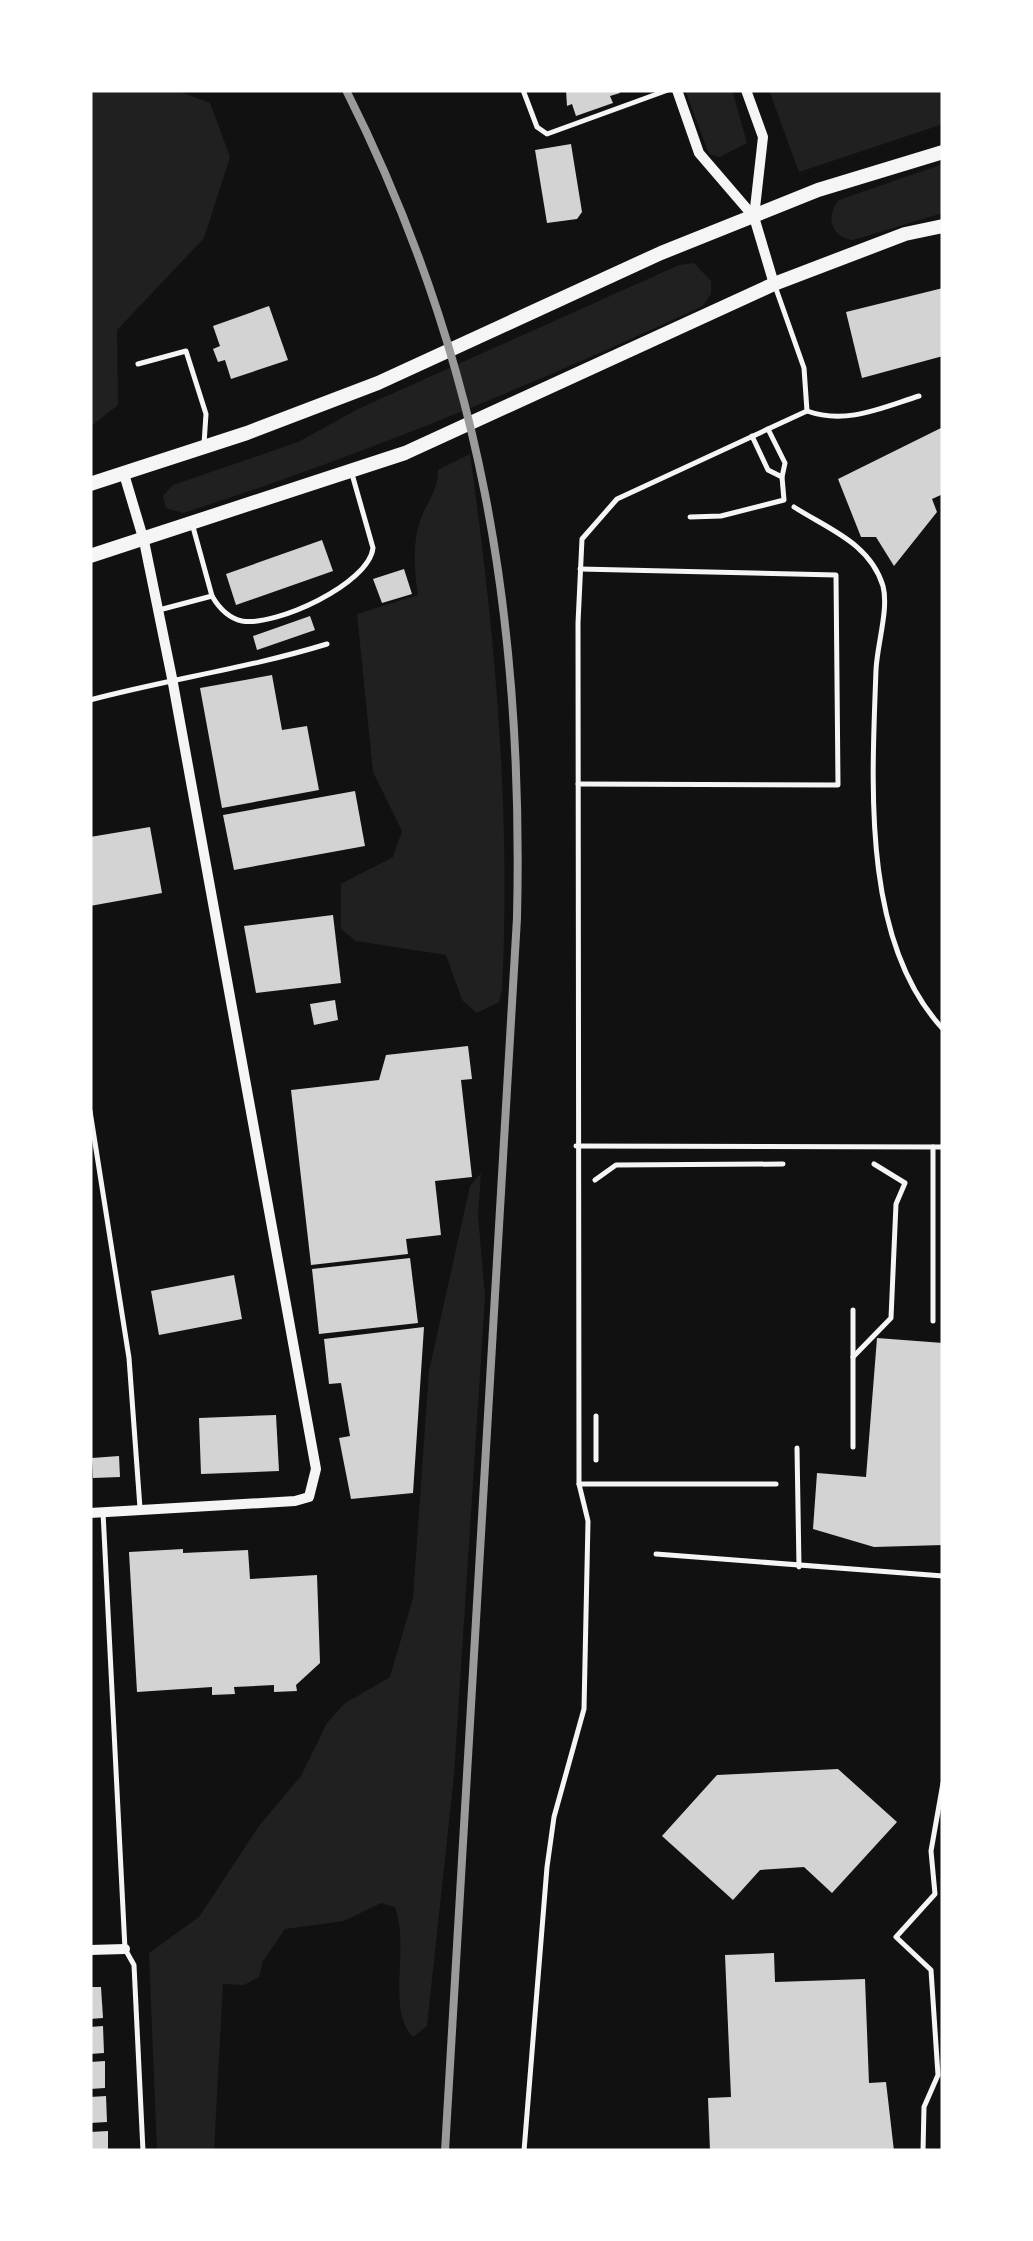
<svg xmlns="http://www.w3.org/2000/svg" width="1033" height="2241" viewBox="0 0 1033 2241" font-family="Overpass,sans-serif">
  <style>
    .green { fill: #202020 }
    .building { fill: #d3d3d3 }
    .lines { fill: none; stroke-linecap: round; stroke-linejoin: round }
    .path { stroke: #f5f5f5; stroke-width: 5 }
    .service { stroke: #f5f5f5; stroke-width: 5 }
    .minor { stroke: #f5f5f5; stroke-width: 10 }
    .secondary { stroke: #f5f5f5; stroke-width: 14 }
    .rail { stroke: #9a9a9a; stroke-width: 8 }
  </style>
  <rect width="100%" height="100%" fill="#111"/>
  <g class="green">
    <path d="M90 90H176L210 103 230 157 204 238 117 330 118 405 90 427Z"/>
    <path d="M685 90H732L747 143 720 157 709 154Z"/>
    <path d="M769 90H943V124L799 172Z"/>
    <path d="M943 164V213L853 240C831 238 825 216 839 200Z"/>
    <path d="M694 263 711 281V294L703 306C533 385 361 456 183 513L166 508 163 496 173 485 298 442 358 409 679 265Z"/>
    <path d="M470 454C495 632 511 810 502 990L499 1002 477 1013 462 1000 446 955 356 941 341 929V884L393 857 402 831 373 772 357 614 418 595C414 572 412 539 422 516 429 499 438 490 438 470Z"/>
    <path d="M481 1173 478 1215 485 1297 454 1775 427 2026 413 2037C386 2011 410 1948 395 1907L381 1903 344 1921 285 1929 263 1961 259 1977 244 1985 223 1984 214 2151H157L149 1953 199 1917 259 1826 301 1776 327 1723 344 1704 390 1677 413 1598 429 1371 470 1186Z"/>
  </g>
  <g class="building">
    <path d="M566 90H618L620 93 610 96 613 103 576 116 572 104 567 106Z"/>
    <path d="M571 144 582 212 577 219 547 223 535 150Z"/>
    <path d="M943 288V356L862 378 846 312Z"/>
    <path d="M269 306 288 360 231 379 225 360 218 362 213 349 220 346 213 326Z"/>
    <path d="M943 427V494L932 499 937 512 894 566 876 537H861L838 479Z"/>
    <path d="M322 540 333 571 236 605 226 574Z"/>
    <path d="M404 569 412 594 382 603 373 579Z"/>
    <path d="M310 616 315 630 257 650 253 636Z"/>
    <path d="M272 675 282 730 307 726 319 790 222 808 200 688Z"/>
    <path d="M355 791 365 846 234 870 223 815Z"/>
    <path d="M150 827 162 893 90 906V837Z"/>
    <path d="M333 915 341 983 256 993 244 926Z"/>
    <path d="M335 1000 338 1020 314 1025 310 1004Z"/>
    <path d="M468 1046 472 1079 461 1080 472 1177 435 1181 441 1235 406 1239 408 1254 311 1265 291 1090 379 1080 386 1055Z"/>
    <path d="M410 1258 418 1323 319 1334 312 1269Z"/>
    <path d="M234 1275 242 1319 159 1335 151 1291Z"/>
    <path d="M424 1327 413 1493 351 1499 339 1438 350 1436 341 1383 329 1384 324 1339Z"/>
    <path d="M877 1338 943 1343V1545L874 1547 813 1529 817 1473 866 1477Z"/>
    <path d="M276 1415 279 1471 201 1474 199 1418Z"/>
    <path d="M119 1456 120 1477 93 1478 92 1458Z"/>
    <path d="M183 1549V1553L248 1550 250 1579 317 1575 320 1663 296 1685 297 1691 274 1692V1685L234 1687 235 1694 212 1695V1687L137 1692 129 1552Z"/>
    <path d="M838 1769 897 1822 832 1893 804 1867 760 1870 733 1900 662 1836 717 1775Z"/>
    <path d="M774 1953 775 1982 865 1979 869 2083 886 2082 894 2151H710L708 2098 731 2097 725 1955Z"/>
    <path d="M90 1987H101L103 2018 90 2019Z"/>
    <path d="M103 2026 104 2053 90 2054V2027Z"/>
    <path d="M105 2061V2088L90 2089V2062Z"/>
    <path d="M106 2096 107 2122 90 2123V2097Z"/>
    <path d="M108 2131V2151H90V2132Z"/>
  </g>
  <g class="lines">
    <g class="path">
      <path d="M794 507C828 529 870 543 883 586 889 609 877 645 876 670 872 783 861 941 943 1029"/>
      <path d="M595 1180 616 1165 783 1164"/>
      <path d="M853 1310V1447"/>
      <path d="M853 1357 891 1318 896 1204 905 1183 874 1164"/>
      <path d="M797 1448 799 1567"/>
      <path d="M596 1460V1416"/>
      <path d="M656 1554 943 1576"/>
      <path d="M923 2151 924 2107 938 2075 931 1970 896 1937 935 1894 931 1851 943 1783"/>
    </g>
    <g class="service">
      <path d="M523 90 537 127 547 134 668 90"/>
      <path d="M138 364 186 351 206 414 204 444"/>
      <path d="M807 411C846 425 881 408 919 396"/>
      <path d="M752 436 768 470 782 477 785 463 768 429"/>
      <path d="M690 517 721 516 784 500 782 477"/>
      <path d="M193 527 212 596"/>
      <path d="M159 610 212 596C219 608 228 618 242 621 275 627 369 584 373 548L352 474"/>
      <path d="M90 700C169 679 249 668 327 644"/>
      <path d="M578 784 838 785 836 575 580 569"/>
      <path d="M90 1111 129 1358 140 1508"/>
      <path d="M576 1146 943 1147"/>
      <path d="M933 1147V1321"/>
      <path d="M579 1484H776"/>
      <path d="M103 1512 125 1949 134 1965 143 2151"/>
      <path d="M524 2151 547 1867 554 1817 584 1709 588 1521 579 1484 578 623 582 539 617 499 807 411 804 368 775 286"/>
    </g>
    <g class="minor">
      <path d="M677 90 699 153 754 217 774 284"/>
      <path d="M746 90 763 137 754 217"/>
      <path d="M90 1513 295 1501 309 1497 316 1469 172 678 144 541 124 474"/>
      <path d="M90 1950 125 1949"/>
    </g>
    <g class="secondary">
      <path d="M90 484 247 433 378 383 661 253 818 190 943 152"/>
      <path d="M90 556 405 453 774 284 905 234 943 226"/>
    </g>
    <path class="rail" d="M346 90C481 358 524 620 517 918L445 2151"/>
  </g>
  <rect width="1033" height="2241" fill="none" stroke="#ffffff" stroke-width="185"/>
</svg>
